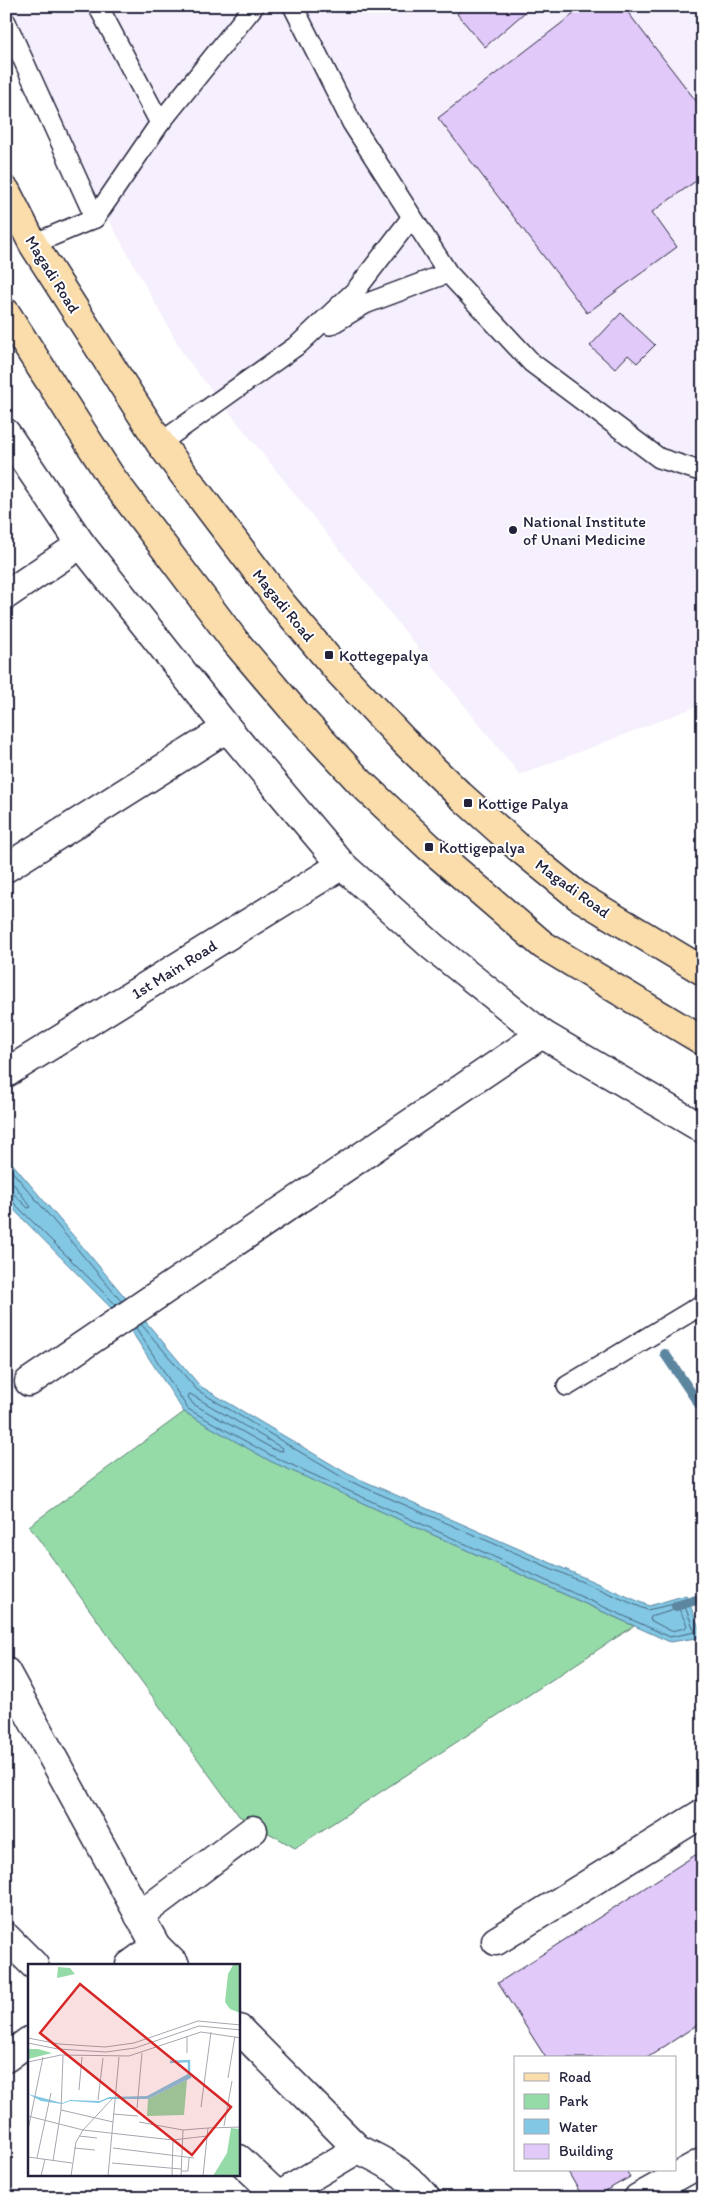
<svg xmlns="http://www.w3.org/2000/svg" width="709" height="2204" viewBox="0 0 709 2204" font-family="Itim,sans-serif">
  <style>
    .built { fill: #f6effd }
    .green { fill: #95dba8; stroke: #5c7e72 }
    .water { fill: #82c7e3; stroke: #5c85a0 }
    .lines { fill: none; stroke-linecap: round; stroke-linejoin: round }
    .shore { stroke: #48647e; stroke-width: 1 }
    .stream { stroke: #5c85a0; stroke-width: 10 }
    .building { fill: #e1c9f9; stroke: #22223b }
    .service-casing { stroke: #22223b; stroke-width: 22 }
    .minor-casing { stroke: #22223b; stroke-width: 31 }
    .tertiary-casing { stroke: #22223b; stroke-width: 31 }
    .primary-casing { stroke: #22223b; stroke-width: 31 }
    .service { stroke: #fff; stroke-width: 19 }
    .minor { stroke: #fff; stroke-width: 28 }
    .tertiary { stroke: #fff; stroke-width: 28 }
    .primary { stroke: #faddab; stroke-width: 28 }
    .poi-dot { fill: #22223b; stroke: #fff; stroke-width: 2 }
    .labels { text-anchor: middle; stroke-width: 4; stroke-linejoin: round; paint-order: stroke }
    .street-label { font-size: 16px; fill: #22223b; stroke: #fff }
    .poi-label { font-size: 16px; fill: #22223b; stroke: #fff; text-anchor: start }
    .inset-river { fill: none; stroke: #82c7e3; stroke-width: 2.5 }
    .inset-road { fill: none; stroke: #a7a7b1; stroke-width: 1 }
    .view { fill: #d62828; fill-opacity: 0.15; stroke: #d62828; stroke-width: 2.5 }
    .inset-edge { fill: none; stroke: #22223b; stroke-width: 2.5 }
  </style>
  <rect width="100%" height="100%" fill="#fff"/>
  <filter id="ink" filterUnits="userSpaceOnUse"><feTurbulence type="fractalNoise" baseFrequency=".02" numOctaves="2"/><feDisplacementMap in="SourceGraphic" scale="10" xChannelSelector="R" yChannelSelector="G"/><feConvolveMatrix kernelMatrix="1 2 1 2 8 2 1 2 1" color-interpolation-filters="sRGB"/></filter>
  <g filter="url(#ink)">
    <path class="built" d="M9 6H703V704L520 775 185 357 91 188Z"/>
    <path class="green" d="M184 1412 270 1461 634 1626 295 1848 239 1816 29 1526Z"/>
    <path class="water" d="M6 1156 200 1386 348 1474 649 1606 686 1595 703 1637 670 1642 270 1461 184 1412 126 1323 6 1202Z"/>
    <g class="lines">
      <g class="shore">
        <path d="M6 1164 121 1301"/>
        <path d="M6 1174 31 1207 28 1208 15 1195 6 1193"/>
        <path d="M6 1199 12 1201 116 1305"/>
        <path d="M136 1328 188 1409 272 1456 670 1637 695 1632 683 1602 647 1610 345 1479 197 1390 141 1324"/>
        <path d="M190 1394 282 1448 283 1451 275 1450 193 1404 188 1397Z"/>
        <path d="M679 1609 687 1625 685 1628 671 1631 650 1620 651 1617Z"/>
      </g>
      <g class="stream">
        <path d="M665 1354 703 1410"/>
        <path d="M676 1606 703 1598"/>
      </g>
    </g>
    <g class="building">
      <path d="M466 6H532L485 47 457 14Z"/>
      <path d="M584 6H623L703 110V176L652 212 677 247 587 313 438 118Z"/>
      <path d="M621 313 655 345 637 363 628 355 615 369 590 346Z"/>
      <path d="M703 1850V2021L647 2058H546L498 1983Z"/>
      <path d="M567 2170H626L630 2177 593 2198H583Z"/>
    </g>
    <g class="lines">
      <defs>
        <g id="service">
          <path d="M98 6 160 123"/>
          <path d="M293 6 352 123 448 273 532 363 659 458 703 472"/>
          <path d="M6 22 95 218"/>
          <path d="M33 244 95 218 160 123 254 6"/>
          <path d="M330 325 365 304 448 273"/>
          <path d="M160 443 299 344 356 290 412 217"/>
          <path d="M567 1386 703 1304"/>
        </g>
        <g id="minor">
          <path d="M6 595 81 544"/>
          <path d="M6 868 227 728"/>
          <path d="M6 1073 342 865"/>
          <path d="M29 1382 542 1034"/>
          <path d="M6 1672 156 1946 175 1965"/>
          <path d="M139 1916 253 1830"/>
          <path d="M6 1937 34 1965"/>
          <path d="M496 1941 703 1813"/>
          <path d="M130 1965 156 1946"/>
          <path d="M239 2029 358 2149"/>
          <path d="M6 2058 29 2041"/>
          <path d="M239 2159 278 2196"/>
          <path d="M275 2198 358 2149C386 2162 406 2173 426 2198"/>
          <path d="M638 2198 703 2162"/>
        </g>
        <path id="tertiary" d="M6 433 81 544 227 728 342 865 433 947 542 1034 703 1129"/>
        <g id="primary">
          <path d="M6 191 33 244 160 443 281 603 341 674 404 741 460 795 518 847 578 896 703 971"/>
          <path d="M6 313 111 477 234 640 296 713 361 783 429 847 543 945 703 1041"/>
        </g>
      </defs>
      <use href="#service" class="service-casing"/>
      <use href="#minor" class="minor-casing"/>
      <use href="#tertiary" class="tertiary-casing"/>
      <use href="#primary" class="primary-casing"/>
      <use href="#service" class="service"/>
      <use href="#minor" class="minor"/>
      <use href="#tertiary" class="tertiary"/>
      <use href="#primary" class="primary"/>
    </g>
  </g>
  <g class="poi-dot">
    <circle cx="513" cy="530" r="5"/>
    <rect x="324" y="650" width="10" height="10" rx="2.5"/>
    <rect x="463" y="798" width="10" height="10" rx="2.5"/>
    <rect x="424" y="842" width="10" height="10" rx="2.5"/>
  </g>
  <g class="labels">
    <g class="street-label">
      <text transform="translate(53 274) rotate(58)" y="6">Magadi Road</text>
      <text transform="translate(284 605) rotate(51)" y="6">Magadi Road</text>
      <text transform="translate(573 888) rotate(36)" y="6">Magadi Road</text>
      <text transform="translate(174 969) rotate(-32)" y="6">1st Main Road</text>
    </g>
    <g class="poi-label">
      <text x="523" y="527">National Institute<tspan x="523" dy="18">of Unani Medicine</tspan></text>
      <text x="339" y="661">Kottegepalya</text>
      <text x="478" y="809">Kottige Palya</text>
      <text x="439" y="853">Kottigepalya</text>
    </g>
  </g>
  <g transform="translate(28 1964)">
    <rect width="212" height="212" fill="#fff"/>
    <path d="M205 1H212V49L202 45 197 38 200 10ZM30 3 42 4 47 10 29 14ZM0 85H10L24 89 0 95ZM159 116 156 151 119 152 120 135ZM203 164 212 165V211L185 212 199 189Z" fill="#95dba8"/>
    <path d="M160 110 164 111 163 114 120 135H80L71 139 42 137 34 140 13 137 0 130 34 139 42 136 72 137 81 133 119 132Z" fill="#82c7e3"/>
    <path class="inset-river" d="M142 98 161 97V111"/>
    <path class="inset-road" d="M159 72V89M0 74 31 80 77 83 106 79 170 57 213 61M0 79 30 85 78 88 107 84 171 62 213 66M0 98 33 91 101 92 173 68 213 74M200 114 207 72M51 126 54 93M70 136 75 94M173 143 183 68M109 144 114 89M33 146 85 158M85 150 110 152M0 152 55 166 145 176 144 212M111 158 155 166 180 164M196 162 204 117M0 166 15 93M51 172 69 174M145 176 179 172M46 184 67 186M85 184 166 194M0 193 44 199M9 194 23 129M25 197 33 146 35 92M84 199 153 205M153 207H160L161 194M13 212 17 195M43 212 48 178 55 166 85 134M80 212 91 93M153 212 155 166M175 212 180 164 213 163"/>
    <path class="view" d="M52 20 203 143 164 191 12 69Z"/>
    <rect width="212" height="212" class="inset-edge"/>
  </g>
  <rect width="709" height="2204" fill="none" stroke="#fff" stroke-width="25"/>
  <rect x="12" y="12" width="684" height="2179" fill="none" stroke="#22223b" stroke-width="2" filter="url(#ink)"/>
  <rect x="514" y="2056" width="162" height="115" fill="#ffffff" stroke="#a7a7b1"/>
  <rect x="524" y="2073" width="25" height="8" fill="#faddab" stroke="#a7a7b1"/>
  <text x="559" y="2082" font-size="15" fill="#22223b">Road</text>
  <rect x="524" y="2094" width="25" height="15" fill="#95dba8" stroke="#a7a7b1"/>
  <text x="559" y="2106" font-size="15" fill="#22223b">Park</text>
  <rect x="524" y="2119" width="25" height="15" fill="#82c7e3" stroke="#a7a7b1"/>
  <text x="559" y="2132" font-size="15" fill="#22223b">Water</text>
  <rect x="524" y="2144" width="25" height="15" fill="#e1c9f9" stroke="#a7a7b1"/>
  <text x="559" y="2156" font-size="15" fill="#22223b">Building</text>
</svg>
